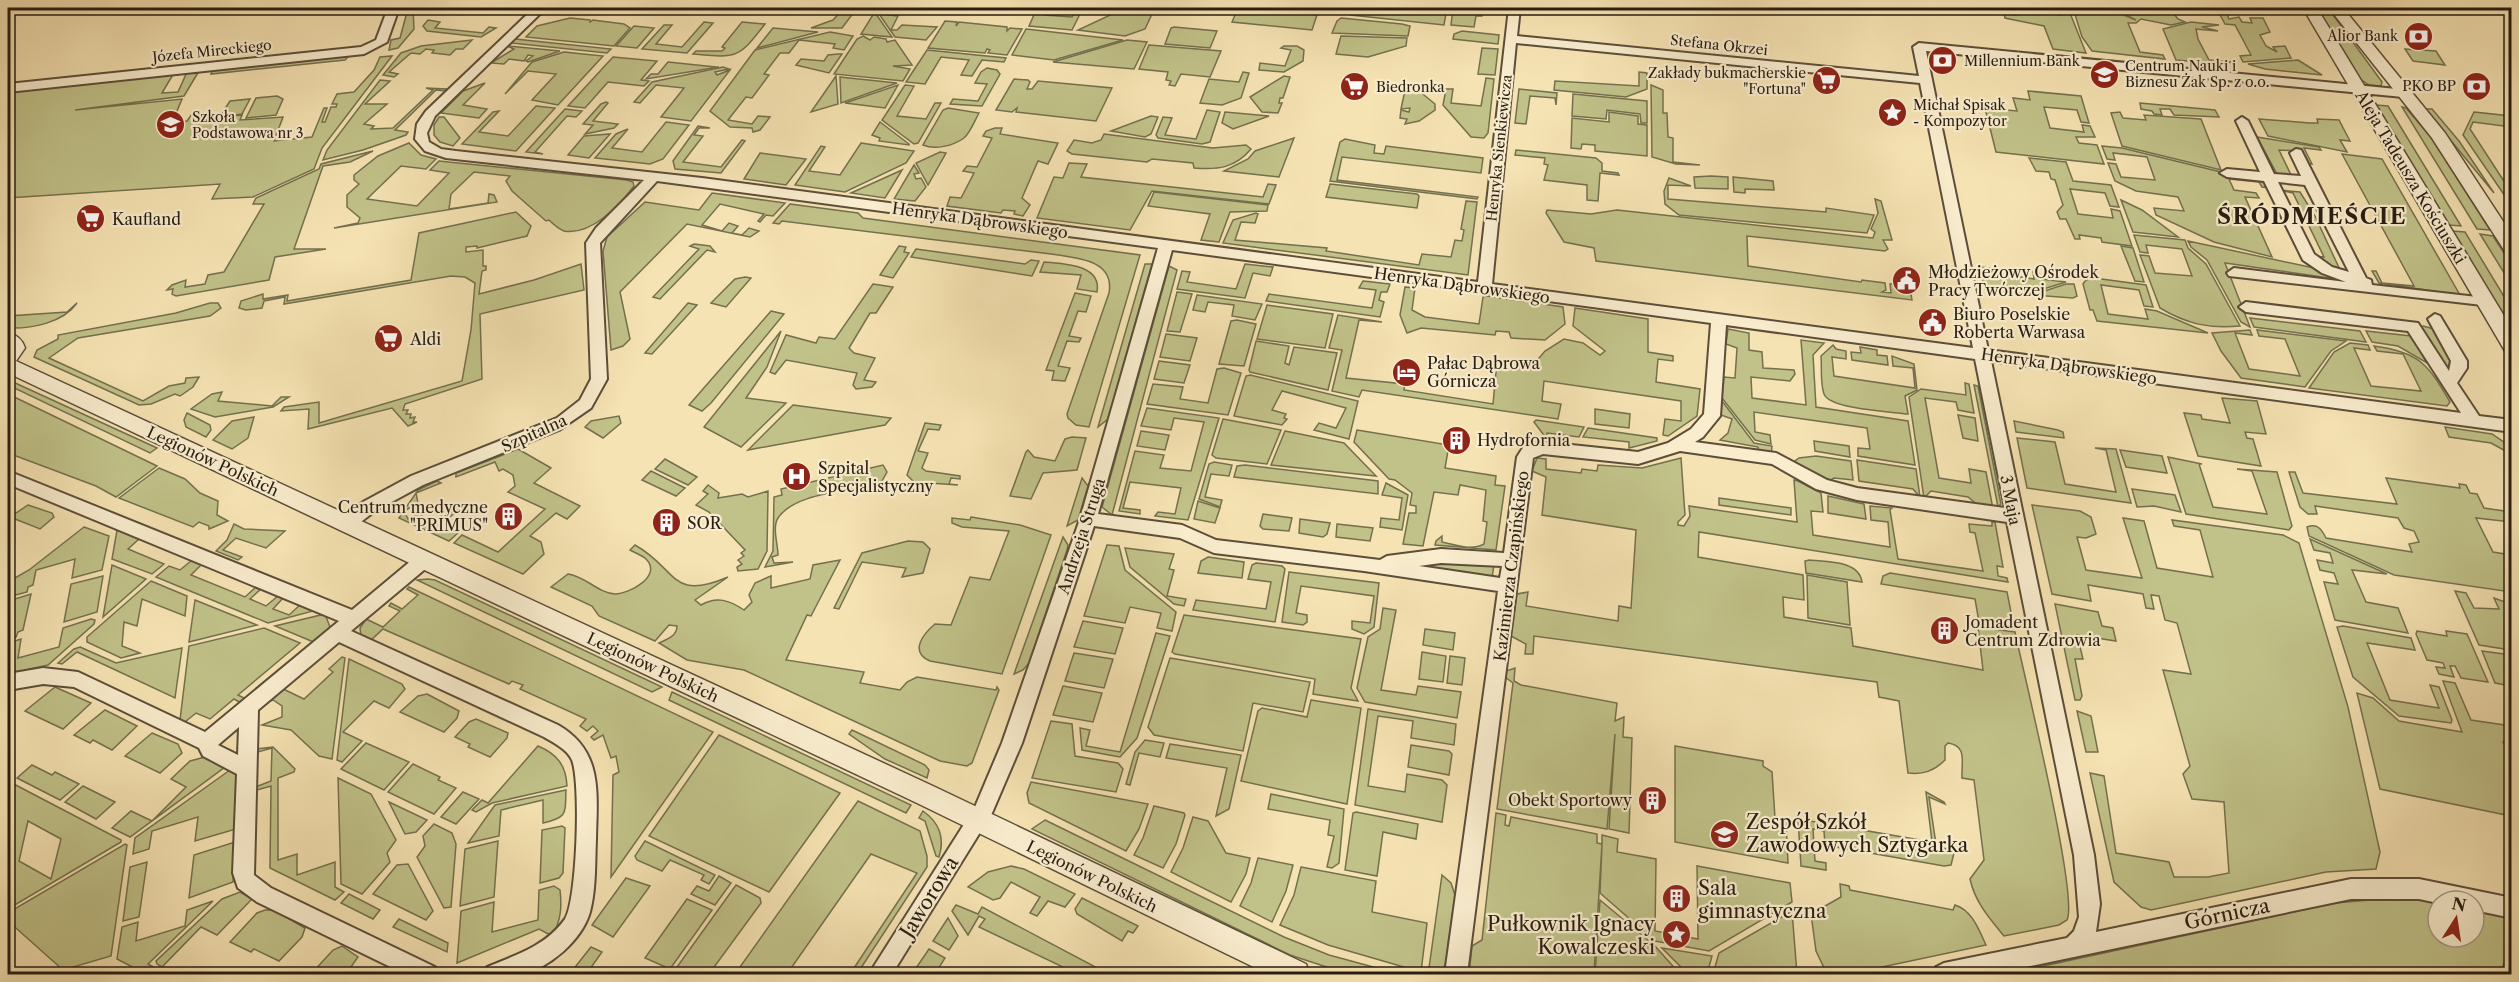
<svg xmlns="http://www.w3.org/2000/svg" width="2519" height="982" viewBox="0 0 2519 982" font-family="'Libre Caslon Text',serif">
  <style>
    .green { fill: #c1c289; stroke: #74704e; stroke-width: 1.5; fill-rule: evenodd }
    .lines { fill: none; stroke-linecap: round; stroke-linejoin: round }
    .minor-casing { stroke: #5c4e3a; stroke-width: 4 }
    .tertiary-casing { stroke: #5c4e3a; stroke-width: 3 }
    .minor { fill: #f9edce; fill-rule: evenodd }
    .tertiary { fill: #f9edce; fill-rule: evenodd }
    .labels { text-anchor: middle; stroke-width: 4.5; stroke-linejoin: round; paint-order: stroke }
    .far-poi-label { font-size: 14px; fill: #281d12; stroke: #f9edce; text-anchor: start }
    .far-street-label { font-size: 14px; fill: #281d12; stroke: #f9edce }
    .street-label { font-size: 16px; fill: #281d12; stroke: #f9edce }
    .poi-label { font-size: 16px; fill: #281d12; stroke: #f9edce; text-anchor: start }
    .near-poi-label { font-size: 20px; fill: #281d12; stroke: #f9edce; text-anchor: start }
    .near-street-label { font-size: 20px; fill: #281d12; stroke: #f9edce }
    .district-label { font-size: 22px; font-weight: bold; letter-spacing: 1.5px; fill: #281d12; stroke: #f9edce }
  </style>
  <rect width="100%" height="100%" fill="#f6e3b3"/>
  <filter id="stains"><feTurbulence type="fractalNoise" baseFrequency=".00333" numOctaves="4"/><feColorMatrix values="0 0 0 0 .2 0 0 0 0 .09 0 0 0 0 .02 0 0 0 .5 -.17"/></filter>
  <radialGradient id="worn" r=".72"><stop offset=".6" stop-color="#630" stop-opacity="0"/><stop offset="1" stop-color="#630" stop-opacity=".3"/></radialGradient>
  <g class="green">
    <path d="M397 8H413L414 29 398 48 389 50 391 40 400 38 407 12 396 13Z"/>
    <path d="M844 8H857L842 28H811L833 20Z"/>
    <path d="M1037 8H1048L1045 15 1072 17 1077 8H1083L1072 30 1029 26Z"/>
    <path d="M1238 8H1247L1317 15 1312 30 1232 22Z"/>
    <path d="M1367 8H1447L1444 25 1350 15Z"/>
    <path d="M1453 8H1483L1482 16H1476L1474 27 1451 25Z"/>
    <path d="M2025 8 2027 11 2061 15 2060 8H2068L2086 53 2053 49 2044 26 2005 18 2004 13 2016 15 2014 9Z"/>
    <path d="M2073 8H2107L2136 20 2111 8H2169L2178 19 2185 22 2171 25 2141 19 2136 23H2128L2140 52 2163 55 2165 59 2092 51 2082 37Z"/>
    <path d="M2317 8H2328L2382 82 2381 86 2369 85 2360 79Z"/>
    <path d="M1123 9 1152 14 1145 29 1125 36 1078 30Z"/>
    <path d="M874 13 876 14 892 37 861 34Z"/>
    <path d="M2219 13 2227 14 2229 19 2239 17 2242 22 2252 23 2250 18H2263L2270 32 2260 35 2266 46 2277 52 2273 47 2285 46 2291 58 2243 62 2240 56 2251 55 2235 25 2225 24Z"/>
    <path d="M879 14 898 16 891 30H897L902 25 937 27 926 40 895 37Z"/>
    <path d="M570 18 590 20V22L593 20 624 24 630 28 614 46 526 37 537 26Z"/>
    <path d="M1341 18 1402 24 1410 26 1408 36 1332 33 1337 21Z"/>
    <path d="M428 20 440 22 435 28 483 33 489 27 496 28 481 37 427 31 423 26Z"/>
    <path d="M945 21 957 22 956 26 959 22 1007 27V31L1010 28 1022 29 1007 55 988 53 990 50 987 49 985 53 928 48Z"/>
    <path d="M704 22 713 23 687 53 642 49 664 25H672L656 44 682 47Z"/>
    <path d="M742 22 765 24C738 59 737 58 693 54L696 51H722L725 48 722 47Z"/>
    <path d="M2191 22 2219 25 2202 27 2218 31 2196 29 2198 39 2209 60 2233 62 2221 64 2176 60 2163 29Z"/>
    <path d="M634 26 654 28 637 48 616 46Z"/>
    <path d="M773 28 818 32 757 48Z"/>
    <path d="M1171 28 1174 27 1217 31 1210 48 1165 44Z"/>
    <path d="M1026 29 1123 40 1054 60 1012 55Z"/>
    <path d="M1462 31 1499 35 1498 44 1453 39 1454 34Z"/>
    <path d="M830 32 853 36 844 50 833 48 835 44 799 40 789 53H780L764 74 769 75 752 98 746 97 728 120 752 124 758 116 770 117 760 130 753 132 752 128 730 127 710 111 755 50Z"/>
    <path d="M863 36 870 40 874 37 886 39 887 42 895 40 912 65 893 66 910 69 903 81 834 74 857 39Z"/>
    <path d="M1341 36 1407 38 1406 46 1368 57 1336 54Z"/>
    <path d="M515 39 611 49 607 53 511 43Z"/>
    <path d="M472 40 463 49H456L450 55 432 53 434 50 426 49 420 54 411 53 389 72 398 74 394 77 383 75 401 53 421 46Z"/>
    <path d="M1127 40 1147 42 1134 69 1053 62Z"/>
    <path d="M1149 45 1221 51 1210 77 1181 74 1175 86 1169 85 1171 81 1166 80 1168 72 1139 69Z"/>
    <path d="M507 46 560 51 528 62 526 61 533 56 528 55 524 61 509 59 504 64 491 63 514 49Z"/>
    <path d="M1284 46H1297L1304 50 1303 61 1284 72 1259 70 1260 63 1285 66 1291 50 1281 48Z"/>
    <path d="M1482 48 1498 49 1495 75 1478 74Z"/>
    <path d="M2405 49 2436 51 2445 65 2413 61Z"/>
    <path d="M927 50 1006 58 1004 62 982 60 972 76 961 75 969 60 941 57 925 84 906 82Z"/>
    <path d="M564 52 603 56 558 105 532 100 556 74 528 71 505 94 532 62Z"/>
    <path d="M838 54H842L829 73 796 65 801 59 824 61 828 55Z"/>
    <path d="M349 56 345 60 211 74 213 69Z"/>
    <path d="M392 56 322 148 314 169 253 197 212 199 220 184 8 198V91L174 73 162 93 178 92 187 72 199 71 184 96 75 110 182 99 172 123 187 121 192 114H195L194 118 221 115 230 101 250 99 242 114 222 117 242 115 240 120 283 117 274 141 312 137 324 108H327L322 122H325L331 107H336L337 104H332L337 94 354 92 374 70 380 57Z"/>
    <path d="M613 57 657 61 641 80 649 81 644 86 608 82 585 108 568 106Z"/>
    <path d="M2298 60 2322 75 2265 69 2248 64Z"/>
    <path d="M668 62 716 67H719L646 79 651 74H658Z"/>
    <path d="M723 67 729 69 715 72 717 75 730 70 691 121 661 117 684 88 656 85 640 103 634 102 652 82Z"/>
    <path d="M987 68 997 70 1000 74 982 106 950 104 953 99 978 101 987 84 975 83 981 72Z"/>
    <path d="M1243 72 1249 73 1241 98 1222 105 1200 103 1209 79 1239 82Z"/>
    <path d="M1639 72 1647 73V89L1626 97 1554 90 1555 81 1639 86Z"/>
    <path d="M836 76 838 104 811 112Z"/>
    <path d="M1284 76 1290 77 1283 98H1280L1279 103H1282L1278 113 1262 112 1250 97Z"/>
    <path d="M840 77 897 83 841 103Z"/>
    <path d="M1486 78 1494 79 1488 133 1484 138 1471 137 1443 105 1446 89H1453L1451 103 1481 106Z"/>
    <path d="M1014 79 1028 80 1030 82 1027 89H1032L1038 81 1112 88 1096 121 1016 112 1017 108 1012 112 996 110Z"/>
    <path d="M380 80 390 81 365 104H387L364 124 374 126 371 129 393 128 433 90 426 88 446 89 445 91 436 90 395 130 408 132 406 135 363 150 323 160 327 150Z"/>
    <path d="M485 83 463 105 487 109 479 118 441 113 463 91Z"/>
    <path d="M898 85 885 108 845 103Z"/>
    <path d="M905 85 914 86 897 116 926 119 935 103H941L918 143 914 144 882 120Z"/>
    <path d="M1651 85 1663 90V113H1667L1668 137 1673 138V162L1700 165 1676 164 1652 157Z"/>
    <path d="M1413 86 1435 104V110L1419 121 1405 124 1407 119 1400 118 1401 110 1409 112 1410 108 1401 109 1405 90Z"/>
    <path d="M1519 89 1557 93 1556 105 1555 98 1530 96 1526 124 1515 123Z"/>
    <path d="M2028 91 2081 96 2089 123 2081 122 2077 110 2044 107 2050 128 2084 132 2082 125 2090 126 2095 137H2076L2079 143 2097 145 2104 164 1996 152 1985 108 2017 111 2013 98 2030 100Z"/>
    <path d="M1573 94 1647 101V123H1641L1640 114 1607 110 1606 119 1572 116Z"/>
    <path d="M277 96 283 99 276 115 246 118 256 98Z"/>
    <path d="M606 102 608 103 593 121 618 124 614 128 585 134 593 125 583 124 601 104Z"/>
    <path d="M2140 103 2215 110 2219 117 2174 115 2170 109H2160L2162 115 2154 114 2152 111 2141 109Z"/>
    <path d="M2376 105 2388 106 2461 226 2449 225Z"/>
    <path d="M536 106 555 108 516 151 462 144 493 112 499 111 479 132 508 136Z"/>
    <path d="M2402 107 2406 108 2430 136 2490 230 2477 229Z"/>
    <path d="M948 108 979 113C975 120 970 133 964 138 953 146 935 150 923 145L943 110Z"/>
    <path d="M565 109 582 111 576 117 567 116 535 152 543 154 526 152Z"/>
    <path d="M2425 109H2432L2459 141 2494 193Z"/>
    <path d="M1207 110 1220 112 1210 142 1202 144 1158 138 1156 135 1163 117 1172 118 1165 135 1196 139Z"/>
    <path d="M1225 112 1269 116 1233 129 1222 123Z"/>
    <path d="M1609 112 1638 116V124L1647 125V156L1595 151V145L1582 144 1581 149 1571 148 1572 118 1609 122Z"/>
    <path d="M2120 112 2123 118 2146 120 2144 115 2201 119 2221 170 2122 146 2111 113Z"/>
    <path d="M2474 112 2511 116V127L2473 122 2470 129 2511 192V197L2505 196 2463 135Z"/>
    <path d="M1151 116 1158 117 1151 134 1145 137 1111 131Z"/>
    <path d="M439 117H444L460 138 453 146 440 142 434 135V125Z"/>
    <path d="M2259 119 2310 123H2318L2317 119 2339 120 2350 141 2340 140 2347 152 2268 136Z"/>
    <path d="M666 122 689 125 663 159 650 164 595 158 616 134 628 129 612 148 642 152Z"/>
    <path d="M880 122 909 144V145L879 141 880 138 872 135Z"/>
    <path d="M698 126 710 128H699L694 135 703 136 683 162 721 167 742 140 745 141 721 173 675 169 673 161Z"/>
    <path d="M995 128H1002L1000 134 1058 143 1048 164 1038 161 1022 198 1030 205 1023 216 1014 214 1015 211 1003 210 1001 213 947 206 950 197 961 198 974 173 963 171 967 166 977 167 992 138 983 136 986 131Z"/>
    <path d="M610 134 589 158 568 155 584 136Z"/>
    <path d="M1104 134 1213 148 1246 145 1251 149C1235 168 1218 170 1194 168L1193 163 1152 159 1147 162 1072 154 1067 151 1074 140 1092 143 1101 140Z"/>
    <path d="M2257 137 2319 147 2321 150 2304 148 2312 164 2305 163 2298 151 2279 150 2292 177 2277 174Z"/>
    <path d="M1294 138 1279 177 1224 171 1248 159 1255 151Z"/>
    <path d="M1345 139 1375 145 1374 153 1384 154 1386 146 1483 158 1481 173 1342 157 1337 180 1478 197 1477 199 1330 181 1340 142Z"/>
    <path d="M409 143 421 155 436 159 426 169 401 166 367 199 417 206 449 173 430 170 439 161 627 180 633 182 634 186C620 205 591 236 564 231 559 229 553 224 549 220L546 221 512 191 506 181 510 176 474 172 451 194 449 209 488 203 489 194 494 195 497 202 334 228 358 223 360 218 347 207V195L359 184 354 180V175L378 156Z"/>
    <path d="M861 143 914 151 906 163 845 192 795 185 821 146 825 147 809 171 840 175Z"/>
    <path d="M2102 146 2122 148 2221 172 2223 175 2257 178 2270 188 2262 187 2259 182 2229 179 2234 190 2256 193 2259 198 2245 197 2272 257 2214 242 2156 215 2154 208 2184 211 2178 197 2136 191 2115 181 2108 163 2116 164 2121 177 2155 180 2147 157 2113 153 2115 160 2107 159Z"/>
    <path d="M1516 150 1596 158 1602 163V171L1618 173 1619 175 1600 173 1598 201 1587 200V185L1544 180 1548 165 1544 164 1545 158 1515 155Z"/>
    <path d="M373 151 350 162 323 166 294 249H326L275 257 269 280 176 296 172 294 173 289 167 290 172 285 186 280 185 287 205 284 208 275 224 272 264 204H253L256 198 319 169 321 164Z"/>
    <path d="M940 152 946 153 928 185 916 163Z"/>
    <path d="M760 153 806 159 786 185 744 179Z"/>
    <path d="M2342 154 2382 159 2460 295 2379 283 2372 271H2376L2382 283 2414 286Z"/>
    <path d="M2029 158 2066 162 2073 181 2111 185 2119 207 2110 206 2105 193 2070 189 2078 214 2113 218 2111 209 2120 211 2132 246 2102 242 2101 238 2079 235 2080 239H2075L2066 219H2060L2057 212 2063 205 2055 180 2051 179 2049 172 2036 171Z"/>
    <path d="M1069 163 1087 164 1081 177 1263 197 1268 184 1276 185 1269 204 1152 191 1130 230 1037 218 1054 177 1063 178Z"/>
    <path d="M914 165 919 173 914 174 916 179 921 178 926 187 915 201 894 199Z"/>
    <path d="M902 170 885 198 851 193Z"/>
    <path d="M1711 176 1728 177V189L1695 188 1694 177Z"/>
    <path d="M1733 177 1773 181 1774 190 1745 189V193L1734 192Z"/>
    <path d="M1669 178 1691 186 1668 185V199L1826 212V208L1874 215 1867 233 1679 215 1665 204 1664 191Z"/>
    <path d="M1330 184 1417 194 1419 196 1417 208 1326 197Z"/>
    <path d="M2279 190 2300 192 2315 216 2341 272 2324 265 2314 256 2324 257 2293 193Z"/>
    <path d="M1154 192 1268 205 1267 211 1230 212 1219 242 1201 240 1210 214 1148 206Z"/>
    <path d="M712 193 785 203 773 216 766 215 760 222 758 221 764 214 720 204 702 225 722 231 729 223 738 226 732 233 742 235 749 228 759 231 750 237 687 224 620 292 630 339 623 346 611 350 603 251 607 237 645 202 699 210Z"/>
    <path d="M1875 199 1881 201 1892 240H1883L1888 249 1885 251 1747 236 1748 266 1861 282 1862 280 1885 283 1886 290 1882 292 1891 293 1890 284 1909 283 1912 300 1596 261 1594 248 1564 242 1546 213 1547 210 1591 214 1617 210 1873 238 1875 232 1871 229 1878 213Z"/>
    <path d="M2121 200 2142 210 2178 237 2133 232Z"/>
    <path d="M1466 201 1477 202 1468 275 1223 243 1233 220 1256 213 1258 214 1255 223 1241 222 1235 240 1327 248 1326 251 1419 265 1422 254 1451 257 1455 240 1462 241 1464 230 1461 229Z"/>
    <path d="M790 204 858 213 863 218 1140 255 1089 427 1076 425 1068 418 1067 414 1109 293C1115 259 1075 258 1051 254L782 221 779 224 773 223Z"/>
    <path d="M516 212 531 226 527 236 477 248V246L466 247V252L483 250V266H486V270L482 271 479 294 534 280 581 264 584 290 480 314 482 379 405 404 403 410H408L406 414H411L410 418 415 417 413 422H417L408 426 392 408 308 429 309 409 281 411 284 407 319 402V423L462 381 471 330 475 283 465 277 451 276 284 304 285 297 264 301 262 308 246 310 239 308 241 301 263 294V299L288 295 287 301 411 280 419 233Z"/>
    <path d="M2452 231 2465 232 2511 308V329Z"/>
    <path d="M2480 234 2493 236 2511 264V284Z"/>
    <path d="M2134 235 2185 240 2188 248 2206 264 2240 326C2209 329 2187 324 2160 308L2140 255 2149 256 2155 273 2192 276 2182 249 2146 245 2148 253 2140 252Z"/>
    <path d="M2188 241 2314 268 2343 280 2225 263 2250 327 2241 322 2207 260 2191 247Z"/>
    <path d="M694 244 710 246 715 252 707 250 660 299 653 297 699 249 690 246Z"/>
    <path d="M899 246 906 247 904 252 909 253 893 278 880 275Z"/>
    <path d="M2121 246 2133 248 2144 282 2135 281Z"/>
    <path d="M916 249 1025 264 1031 260 1039 261 1032 276 911 257Z"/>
    <path d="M1044 262C1063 264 1102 264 1097 292L1077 289 1081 275 1040 272Z"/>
    <path d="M1145 264H1152L1108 419 1098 427Z"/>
    <path d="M1245 264 1273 267 1270 276 1253 273 1245 298 1177 289 1182 271 1190 272 1187 282 1236 289Z"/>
    <path d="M1169 266 1177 270 1112 515 1102 507Z"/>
    <path d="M1979 267 1990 268 2002 274 2034 279 2033 271H2038L2041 279 2066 282 2027 294 1985 289Z"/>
    <path d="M745 277 751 278 726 307 711 303 735 279Z"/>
    <path d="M2094 278 2146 285 2153 307 2144 306 2139 290 2101 285 2108 314 2148 319 2145 309 2157 311 2208 333 2097 321 2093 310H2090L2083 284 2086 280Z"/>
    <path d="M1363 281 1390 284 1387 292H1381L1379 300 1384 302 1380 317 1266 301 1269 294 1372 308 1376 290 1359 288Z"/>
    <path d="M873 284 893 287 876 313H870L849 348 854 353 875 358 864 380 876 382 872 387 856 389 853 385 857 373 786 360 775 374 770 372 786 335 816 343 819 337 835 339Z"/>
    <path d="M2066 284H2074L2077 296 2073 298 2032 295Z"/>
    <path d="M1405 287 1415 288 1412 310 1425 317 1479 324 1483 297 1487 296 1563 307 1565 324 1545 340 1511 338 1509 332 1496 331 1495 335 1421 328 1407 333 1400 315Z"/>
    <path d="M1177 292 1192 294 1180 332 1167 331Z"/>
    <path d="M1075 293 1091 296 1086 312 1078 311 1069 336 1081 338 1079 342 1067 341 1058 366 1070 368 1065 381 1052 380 1054 371 1046 370Z"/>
    <path d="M1197 295 1262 304 1255 320 1232 316 1234 305 1208 302 1205 312 1193 310Z"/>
    <path d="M77 303C63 323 31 329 8 328V316L67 312Z"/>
    <path d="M210 303H218L221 308 210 316 78 338 49 358 143 401 169 386 185 383 186 378 199 377 193 387 180 396 175 394 151 404 139 405 34 357 37 350 58 339V335L176 313Z"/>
    <path d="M688 303 697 305 652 354 645 353Z"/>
    <path d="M1267 305 1333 314 1325 348 1257 339Z"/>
    <path d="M1575 308 1648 319V352L1673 356V361L1658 359 1656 382 1700 389 1697 416 1668 436 1663 435 1665 419 1681 421V401L1544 381 1542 401 1561 404 1558 419 1362 390 1359 397 1332 391 1342 350 1329 348 1338 315 1382 322 1359 320 1346 378 1405 384 1404 390 1493 404 1497 361 1534 364 1545 351 1564 339 1583 343 1600 355 1605 351 1573 326Z"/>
    <path d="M771 311 784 314 711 403 702 411 689 405Z"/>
    <path d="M2250 318 2360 331 2366 342 2254 327Z"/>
    <path d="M1237 320 1256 324 1244 366 1219 364 1231 321Z"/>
    <path d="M2423 326 2434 329 2451 358 2448 367H2445L2421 328Z"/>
    <path d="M1728 329 1749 333V350L1762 352 1763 368 1794 370 1795 374 1790 381 1751 377 1752 398 1806 405 1801 340 1824 343 1813 355 1816 407 1908 421 1915 465 1858 456V448L1870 449 1867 428 1754 412 1755 432 1770 435 1771 444 1755 440 1722 398 1724 377 1735 378 1737 348 1726 344Z"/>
    <path d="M2250 330 2252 335 2235 333 2249 369 2300 376 2285 339 2259 336 2257 330 2346 341 2331 351 2305 387 2241 378 2221 351 2212 333Z"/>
    <path d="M781 331 767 367 746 398 786 403 741 447 704 427Z"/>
    <path d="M2366 331 2411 336 2427 363 2398 346 2372 342Z"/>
    <path d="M1166 334 1197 338 1190 361 1160 357Z"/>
    <path d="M1256 341 1289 346 1285 363 1289 365 1294 347 1337 353 1328 390 1250 372 1249 370Z"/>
    <path d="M2350 343 2368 345 2370 350 2354 348 2371 386 2421 391 2403 354 2377 351 2374 346C2419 352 2428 364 2450 402L2447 406 2309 388 2334 352Z"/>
    <path d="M1833 345 1836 349 1846 351V359L1832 357 1834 376 1915 388 1913 368 1893 366 1892 356 1914 364 1917 390 1905 396 1908 414C1892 412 1829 409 1824 394 1820 383 1822 367 1821 356Z"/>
    <path d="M1860 347 1877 350V355L1887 356 1888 365 1852 360 1851 352 1861 353Z"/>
    <path d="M1159 361 1190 365 1184 383 1154 379Z"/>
    <path d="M1224 368 1241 373 1228 415 1147 404 1153 384 1183 387 1180 399 1208 403 1217 369Z"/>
    <path d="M1250 375 1358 401 1349 439 1314 430 1319 423 1336 428 1346 408 1282 391 1272 410 1286 414 1284 418 1287 419 1282 425 1234 416 1246 376Z"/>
    <path d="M13 382 157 448 150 453 8 385Z"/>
    <path d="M1965 383 1969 384 1974 413 1958 410 1956 402 1925 398 1939 478 1971 483 1969 469 1986 472 1993 509 1979 506 1968 497 1931 491 1924 498 1909 397 1921 389 1966 395Z"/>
    <path d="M1974 385 1978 386 2001 504 1998 507Z"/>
    <path d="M222 392 218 401 272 406 281 397H289L273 407 215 417 191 409 212 394Z"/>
    <path d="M8 394 157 466 116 497 96 486 8 453Z"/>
    <path d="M2222 398 2257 401 2266 434 2245 432 2247 438 2253 439 2261 466 2198 456 2184 413 2201 415 2202 419 2230 423Z"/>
    <path d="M1722 401 1754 443 1772 446 1771 455 1758 454V447L1720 440 1728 433 1732 419 1721 415Z"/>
    <path d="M793 405 891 418 885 425 748 450Z"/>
    <path d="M1147 408 1219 418 1188 520 1155 516 1158 512 1175 514 1181 488 1130 482 1123 508 1140 510V514L1119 511 1135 451 1164 455 1160 468 1191 471 1204 422 1174 418 1171 430 1141 426Z"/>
    <path d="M1595 409 1630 414 1629 428 1595 424Z"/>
    <path d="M187 413 210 425 211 430 206 437 186 427 184 420Z"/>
    <path d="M1958 415 1975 418 1978 441 1963 438Z"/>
    <path d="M619 416 621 423 603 438 585 427 591 421Z"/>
    <path d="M254 417 248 438 232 449 213 440 232 421Z"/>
    <path d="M1223 419 1281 430 1267 464 1216 458 1212 455Z"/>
    <path d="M1536 420 1584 427 1579 437 1547 433 1546 438 1534 422Z"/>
    <path d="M2014 421 2058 430 2063 432 2064 438 2016 432Z"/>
    <path d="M925 423 941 425 939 430 928 429 918 451 928 453 922 468 926 471 960 476V479L951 478 949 484 958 485 914 482 907 475Z"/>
    <path d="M2445 427 2492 434 2511 447V454L2491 443 2449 437Z"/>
    <path d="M1588 428 1657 438V441L1629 448V442L1583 437Z"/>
    <path d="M1357 430 1449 445 1445 468 1496 476 1495 485 1505 486 1496 550 1435 545 1436 541 1442 536V542C1456 545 1471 551 1484 544L1487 522 1483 521 1486 490 1460 485 1458 495 1434 492 1423 546 1403 544 1409 513H1416V506L1410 505 1412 493 1395 480 1389 479 1354 442Z"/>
    <path d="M1141 431 1169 435 1165 450 1137 446Z"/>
    <path d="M1285 431 1344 443 1376 476 1271 465Z"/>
    <path d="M1072 437 1086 438 1077 470 1043 473 1031 499 1010 496 1026 452 1028 450 1034 457 1055 461 1065 439Z"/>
    <path d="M2017 438 2055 442 2065 484 2116 492 2106 450 2095 448 2116 449 2131 503 2027 488Z"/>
    <path d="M1814 441 1849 446 1850 457 1815 451Z"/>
    <path d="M518 449 551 468 534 483 580 506 567 519 556 513 530 536 541 542 544 554 523 574 454 543 462 535 498 552 545 509 508 492 515 486 513 475 503 469 499 471 495 462 456 477V473Z"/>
    <path d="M2120 450 2162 456 2167 473 2126 467Z"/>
    <path d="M1816 456 1851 461 1853 480 1834 478 1826 483 1791 464 1799 458Z"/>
    <path d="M2168 457 2202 464H2199L2213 507 2267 514 2252 471 2237 469 2277 472 2292 526 2289 530 2186 514Z"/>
    <path d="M1537 458 1546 459V469L1581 473 1582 469 1597 471 1598 465 1642 468 1681 458 1685 515 1678 522V525L1684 526 1690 516 1689 506 1797 522 1794 480 1798 481 1821 493 1823 512 1811 511 1813 535 1890 547 1888 522 1871 520 1870 506 1892 508 1890 510 1898 559 1983 571 1975 533 1970 532 1969 524 1992 526V522H1995L2003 567 1997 566 1998 576 2007 578 2008 582 1699 532 1698 557 1803 575 1804 600 1783 597 1784 617 1851 628 1853 646 1983 670 1978 627 2015 632C2023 671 2079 897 2067 920L2059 925 2004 936C1989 918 1975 902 1970 879L1984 860 1974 780 1962 778C1961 763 1968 746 1948 743L1945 746V760C1934 771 1923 775 1908 773L1899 701 1879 697 1877 682 1534 636 1533 654H1525L1526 644 1511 636 1517 594 1528 592 1526 606 1618 621 1619 606 1631 608 1636 530 1542 515 1546 477 1532 471Z"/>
    <path d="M665 459 697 477 688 485 655 469Z"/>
    <path d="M1857 460 1916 469 1920 497 1913 489 1859 481Z"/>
    <path d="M1214 462 1232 465 1229 476 1211 474 1205 497 1222 500 1220 507 1199 499 1209 464Z"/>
    <path d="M883 465 887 472 882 481C854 491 795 492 778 518 772 527 778 545 778 555L772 557 774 563 793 562 765 567 773 551 774 497 782 495 781 489Z"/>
    <path d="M1245 465 1378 481V494L1234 477 1237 466Z"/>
    <path d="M159 468 185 479 200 493 218 501 217 515 228 521 209 529V526L199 522 193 527 119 498Z"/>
    <path d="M651 471 685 488 676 496 642 480Z"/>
    <path d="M2289 472H2295L2303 493 2397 504 2386 478 2460 488 2459 484 2466 485 2470 493 2477 494 2484 508 2511 512V522L2476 518 2493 552 2511 555V592L2394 575 2309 536 2307 527C2318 523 2322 530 2326 538L2412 552 2409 544 2419 542 2414 531 2404 528 2398 518 2315 506 2317 514H2308L2300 507Z"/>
    <path d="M1082 478 1088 486 1078 520 1067 526Z"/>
    <path d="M437 481 441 483 416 493 418 503 404 511 408 519 420 513 426 522 459 509 442 524 459 532 449 541 399 518 418 490Z"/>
    <path d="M1386 483 1408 495 1402 530 1380 527 1381 518 1399 520 1402 498 1382 495Z"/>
    <path d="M708 485 719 493 718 498 742 494 748 497 768 491 767 551 758 569 738 571 737 567 742 564 738 560 744 556 741 553 745 550 709 512 696 505 708 494 703 491Z"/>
    <path d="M2132 489 2175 495 2181 512 2154 506 2137 507Z"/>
    <path d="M1828 496 1864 504 1866 519 1828 513Z"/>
    <path d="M1719 498 1791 508V515L1719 505Z"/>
    <path d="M1198 501 1220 508 1215 523 1194 519Z"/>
    <path d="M28 505 52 513 54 517 40 529 10 517Z"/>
    <path d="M2032 505 2080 511 2091 517 2096 534 2086 538 2077 537 2086 570 2142 578 2123 518 2144 521 2157 568 2213 577 2200 530 2174 526 2172 520 2283 535 2299 543 2348 707 2380 852 2376 869 2326 872 2151 910 2141 907 2114 882 2090 773 2104 776 2116 853 2169 862 2174 877H2208L2229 873 2224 802 2192 799 2183 774 2190 766 2163 670 2191 674 2177 623 2165 620 2159 596 2151 595 2154 609 2146 608 2143 594 2088 585 2091 601 2052 594Z"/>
    <path d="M1263 514 1292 518 1289 531 1263 529 1260 526Z"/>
    <path d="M971 517 1020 525 1051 535 1002 674 930 661C909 652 923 634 935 624L951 625 970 577 990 580 1009 531 962 527 952 523V518L970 520Z"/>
    <path d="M1300 519 1330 523 1327 534 1323 537 1299 533Z"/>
    <path d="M234 524 244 529 285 531 266 548 236 538 223 550 242 557 238 560 216 551 227 540Z"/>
    <path d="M1337 524 1373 528 1370 541 1336 537Z"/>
    <path d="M84 527 109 536 102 570 72 578 75 559 36 570 33 585 28 587 27 592 8 597V582L29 570Z"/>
    <path d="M117 530 139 539 128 549 164 564 152 574 112 559Z"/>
    <path d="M1063 537 1068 545 1067 550 1029 663 1023 670 1014 674Z"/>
    <path d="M2310 539 2387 574 2352 570 2366 602 2398 608 2408 633 2335 620 2324 582 2338 584 2334 573 2320 570 2317 560 2333 563 2330 553 2314 550Z"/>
    <path d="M908 541 923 542 930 549 923 573 902 577 906 568 862 562 839 609 834 608 862 553Z"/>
    <path d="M635 545C678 569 670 602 728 577L695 600 701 605C717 596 729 600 744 610L752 602 749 595 755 583 771 576V588L810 579 813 565 840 560 811 616 807 615 786 660 864 672 860 683 900 690 907 682 917 677 996 690 997 687 999 690 972 763 967 766 940 761 744 670 687 660 659 643C665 640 677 637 677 626L669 625 655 641 599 616 592 606 551 587 568 574C585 576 598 593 615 594 629 594 663 576 646 559 642 555 635 553 630 550Z"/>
    <path d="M1107 545 1119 546 1125 570 1176 612 1172 631 1157 628 1161 613 1130 607 1125 623 1084 616Z"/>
    <path d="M1125 548 1174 554 1169 569 1174 570 1167 596 1186 599 1184 606 1174 604 1130 567Z"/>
    <path d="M1208 557 1244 562 1242 578 1198 573 1201 561Z"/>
    <path d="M192 560 202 564 191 575 245 597 257 586 262 588 250 599 266 606 279 595 284 597 273 609 289 615 301 604 317 610 268 623 156 577 169 566 180 570Z"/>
    <path d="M1809 560C1826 562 1859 560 1862 582L1806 573 1805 561Z"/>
    <path d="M1429 561 1494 564 1492 579 1403 567Z"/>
    <path d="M1256 563 1282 566 1285 569 1275 622 1193 610 1196 600 1266 609 1271 582 1248 579 1252 565Z"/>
    <path d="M112 565 146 579 103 617Z"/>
    <path d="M1289 572 1379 583 1374 627 1364 634 1352 629V621L1370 623 1374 596 1301 586 1296 613 1307 615V622L1303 625 1282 622Z"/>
    <path d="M1890 573 2007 592 2014 627 1979 622 1975 599 1881 584 1883 576Z"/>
    <path d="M1807 575 1847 582 1850 625 1808 618Z"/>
    <path d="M103 576 97 612 64 622 71 584Z"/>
    <path d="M428 579 435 580 662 687 652 692 417 580Z"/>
    <path d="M151 581 187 596 185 616 142 599 137 626 124 622 122 646 140 653 121 658 87 642V637Z"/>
    <path d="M409 587 713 732 611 877 613 775 619 772 616 756 611 758 603 735 594 740 591 737 598 731 593 726 587 731 580 726 586 719 520 689 523 685 512 681 509 684 383 629 370 641 361 636 360 628 366 619 383 627 400 611 389 606 391 603 402 609 418 595 407 589Z"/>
    <path d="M2455 591 2466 593 2474 608 2499 609 2494 598 2511 604V614H2506L2511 626V650L2479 645Z"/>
    <path d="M31 594 23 630 18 632 16 637 8 639V601Z"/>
    <path d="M195 600 257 625 189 642Z"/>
    <path d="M2055 604 2098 612 2102 626 2113 628 2116 641 2077 635 2083 659H2075L2082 696 2080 700H2075Z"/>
    <path d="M1383 608 1396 610 1381 690 1416 695 1418 686 1461 692 1457 718 1365 702 1357 688 1368 637 1380 629Z"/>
    <path d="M325 614 330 627 316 643 275 626Z"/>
    <path d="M1184 615 1361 639 1351 688 1358 701 1313 694 1315 679 1175 654 1172 652Z"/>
    <path d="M91 619 95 620 94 624 48 665 8 674V643L21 639 18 658 59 647 63 628Z"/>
    <path d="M1083 621 1123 628 1115 654 1074 647Z"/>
    <path d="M2343 626 2411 638 2415 650 2367 643 2390 700 2439 708 2430 685 2439 687 2452 720 2451 723 2399 716 2353 677 2337 627Z"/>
    <path d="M264 628 300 643 238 695 248 700 243 704 234 699 210 719 196 713 185 722 180 720 189 646Z"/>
    <path d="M1425 629 1455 633 1453 650 1423 645Z"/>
    <path d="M2417 631 2447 636 2446 631 2467 634 2488 682 2461 678 2455 666H2450L2454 677 2439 674 2436 667 2445 668 2443 663 2427 660 2416 634Z"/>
    <path d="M1156 633 1170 636 1137 738 1120 757 1082 750 1080 728 1090 730 1086 746 1120 752Z"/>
    <path d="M80 647 116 663 182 648 175 698 77 652 62 664 58 663 74 649Z"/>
    <path d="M2482 651 2511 655V686L2495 683Z"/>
    <path d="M1422 652 1446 656 1443 682 1419 679Z"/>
    <path d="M1074 653 1113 659 1104 688 1065 681Z"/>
    <path d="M1450 656 1465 658 1462 685 1447 683Z"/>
    <path d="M342 657 345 658 332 759 319 756 291 730 262 725 282 717V706L273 700 261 704 279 687 304 699 333 672 329 669Z"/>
    <path d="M1170 658 1310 682 1303 712 1253 703 1243 751 1154 735 1148 727Z"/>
    <path d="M349 659 402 684 405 689 389 708 374 701 343 732 362 741 342 762 337 760Z"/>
    <path d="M1515 668 1514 681 1521 685 1617 703 1615 721 1624 717 1623 737 1632 738 1629 833 1609 829 1615 734 1607 829 1497 809 1513 683 1505 677 1506 671Z"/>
    <path d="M2443 681 2455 683 2471 720 2511 726V743L2503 742 2511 761V816L2380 789 2357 693 2373 698 2399 721 2462 732Z"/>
    <path d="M1063 686 1102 693 1093 722 1053 715Z"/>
    <path d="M55 687 91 703 63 729 25 711Z"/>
    <path d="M672 692 911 805 906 813 669 700Z"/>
    <path d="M427 694 459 711 457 718 444 732 400 712 418 696Z"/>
    <path d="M1311 700 1361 708 1347 804 1241 781 1258 711 1262 708 1307 717Z"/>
    <path d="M1368 709 1456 724 1454 745 1411 738 1413 721 1378 716 1368 786 1405 792 1407 774 1442 780 1447 785 1442 822 1355 805Z"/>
    <path d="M105 710 137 726 112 750 93 740 90 743 74 735Z"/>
    <path d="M2077 711 2091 716 2098 752H2086Z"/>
    <path d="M476 719 508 733 507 738 490 757 468 747 470 744 455 737 469 722Z"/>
    <path d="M1051 721 1072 724 1075 756 1118 763 1123 769 1116 792 1032 778Z"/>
    <path d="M852 730 925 765 929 770 927 778 885 759 849 734Z"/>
    <path d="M152 733 178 744 182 753 160 773 125 756Z"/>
    <path d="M719 735 840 793 769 892 649 836Z"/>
    <path d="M1145 740 1164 743 1160 757 1139 753 1130 785 1126 784 1135 752Z"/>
    <path d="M366 743 409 762 384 790 341 769Z"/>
    <path d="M1170 744 1241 755 1229 809 1216 816 1227 768 1166 758Z"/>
    <path d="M1411 745 1449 751 1452 754 1449 775 1408 767Z"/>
    <path d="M538 746C557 754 566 765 567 786L492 803 476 812 472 810 482 800 488 803Z"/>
    <path d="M1675 746 1763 761V766L1772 772 1775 818 1786 821 1788 863 1675 842Z"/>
    <path d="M273 747 295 769 294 772 278 778V860L297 854V875L335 862V887L344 892 335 900 270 868 271 786 253 791V788L271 781 272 748 254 753 256 749Z"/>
    <path d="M205 757 225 767 130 837 112 828 131 811 152 821 186 787 171 779 190 761Z"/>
    <path d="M413 764 440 777 438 780 456 788 434 814 388 792Z"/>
    <path d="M32 765 52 775 55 772 79 784 60 800 17 778Z"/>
    <path d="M230 770 237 773 236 829 195 841 198 817 152 831 149 849 133 854 135 838Z"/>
    <path d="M338 778 371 794 396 840 387 853 390 862 362 894 341 884Z"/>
    <path d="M8 781 121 840V842L8 909ZM28 821 61 839 51 879 19 861Z"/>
    <path d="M1031 782 1148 804 1139 829 1126 851 1029 803 1027 793Z"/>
    <path d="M83 786 115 802 96 819 65 802Z"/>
    <path d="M566 790C565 814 568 817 543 823V800L501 810 499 836 468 843 495 805Z"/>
    <path d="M463 792 479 799 456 824 441 817Z"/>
    <path d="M1926 792 1944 802 1945 804 1929 797 1936 844 1954 853 1951 865 1944 866 1825 845 1824 831 1813 829 1815 861 1826 863V870L1801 866 1798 819 1932 842Z"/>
    <path d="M1271 794 1344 809 1339 863 1332 868 1327 867 1334 836 1328 835 1330 820 1268 809Z"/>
    <path d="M858 801 920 831 927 856V867L857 974H850L917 873 871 854 787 974H735Z"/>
    <path d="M389 802 427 820 416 832 405 834Z"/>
    <path d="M1154 806 1184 813 1185 815 1176 844 1163 868 1134 855 1143 838Z"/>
    <path d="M923 811C940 823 945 838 939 857L936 856 925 821 919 818Z"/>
    <path d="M1356 812 1418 824 1416 839 1383 832 1377 876 1345 870 1353 813Z"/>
    <path d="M1496 813 1506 815 1505 825 1509 826 1511 817 1597 834V843L1602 844V835L1618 839 1617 852 1656 859 1655 931 1698 939 1697 866 1790 883 1792 902 1709 951 1655 941 1600 893 1602 844 1594 974H1469L1472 946 1482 940Z"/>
    <path d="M1193 817 1208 821 1226 853 1250 858 1246 874 1231 902 1171 872 1183 848Z"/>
    <path d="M1045 820 1284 937 1329 955 1399 974H1348L1290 955 1032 829Z"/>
    <path d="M434 824 452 833 456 844 451 907 444 908 417 857 425 846 423 836Z"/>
    <path d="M562 826 565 828 563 873 559 878 540 883 542 830Z"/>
    <path d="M498 841 494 897 460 906 465 849Z"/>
    <path d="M645 841 715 875 709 884 701 880 704 875 670 860 662 871 637 860 635 856Z"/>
    <path d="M235 842 233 882 189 898 194 855Z"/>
    <path d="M125 844 127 845 111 956 63 970 8 921V914L11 911Z"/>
    <path d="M1258 858 1293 865 1286 891 1272 922 1240 906 1251 883Z"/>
    <path d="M147 862 139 917 123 921 130 867Z"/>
    <path d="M408 864 433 911 426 920 373 894 397 865Z"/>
    <path d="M1011 866 1024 869 1075 894 1065 907 1048 901 1037 916 1030 913 1040 897 1011 882 1000 898 993 900 968 887 988 872Z"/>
    <path d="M1301 867 1376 881 1372 912 1427 923 1421 972 1328 945 1280 925 1294 895Z"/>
    <path d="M1442 875 1451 883 1455 895 1444 974H1432L1429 968Z"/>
    <path d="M719 876 731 883 715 905 691 894 697 886 709 891Z"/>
    <path d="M626 878 650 886 613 937 592 925Z"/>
    <path d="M1840 884 1849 886 1850 890 1953 910 1955 905C1972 910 1979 930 1986 945L1849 974H1827L1816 951 1811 914 1841 897Z"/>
    <path d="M736 885 760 898 761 903 709 974H672Z"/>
    <path d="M554 886 560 890C562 907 561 921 552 936L539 929 457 963 461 911 494 902 492 932 538 920 539 890Z"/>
    <path d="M240 892 252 899 217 935 201 927 162 967 157 964 156 961 222 899Z"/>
    <path d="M349 894 380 910 373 919 341 903Z"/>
    <path d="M1082 898 1138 926 1133 933 1128 931 1122 941 1077 914 1075 909Z"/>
    <path d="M2394 898 2438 902V937H2474V909L2511 918V943L2500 974H2006L2335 903Z"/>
    <path d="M687 899 712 910 670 969 645 958Z"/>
    <path d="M1600 900 1655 946 1680 974H1595Z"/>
    <path d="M213 901 148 964 166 974H146L117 959 122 927 138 922 136 941 185 926 187 910Z"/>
    <path d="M956 905 978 914 982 907 1103 971 1101 974H1059L1063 967 979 927 985 919 979 916 968 935 952 911Z"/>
    <path d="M265 910H274L305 928 302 937 279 961 254 949 251 952 230 942 257 913Z"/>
    <path d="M1792 911 1797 974H1713L1719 953Z"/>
    <path d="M948 918 958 936 949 950 933 941Z"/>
    <path d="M399 919 448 943 447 952 393 927Z"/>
    <path d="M342 946 358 957 346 974H311L333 950Z"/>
    <path d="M591 947 602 952 587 973 589 974H578L572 971Z"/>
    <path d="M1662 948 1712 956 1707 974H1688Z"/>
    <path d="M929 949 945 958 935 974H912Z"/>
  </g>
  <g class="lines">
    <defs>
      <g id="minor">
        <path d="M388 8H399L387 42 364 54 8 92V84L361 47 376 40Z"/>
        <path d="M534 8H546L435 116 427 133 429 142 441 149 456 151 702 178 1478 282 1509 8H1520L1517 36 1919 76 1913 47 1919 43 2407 90V96L2403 97 1926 51 1988 350 2461 413 2408 331 2246 312 2239 307 2246 302 2418 323 2449 371 2451 361 2428 319 2435 314 2440 316 2467 361V368L2457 383 2479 416 2512 420V432L1991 361 2094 855 2100 904 2096 932 2351 879H2419L2512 898V918L2474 910V901L2438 903 2419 899H2351L1992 974H1933L1936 967 1944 963 2067 938 2074 931 2079 917 2074 855 2007 522 1857 500 1816 489 1772 464 1680 451 1638 464 1543 454 1533 458 1467 974H1445L1498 591 1364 571 1214 553 1180 538 1094 526 1022 743 992 813 892 974H869L975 807 1002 743 1080 519 1158 248 657 181 600 243 607 379 591 408 559 430 423 485 375 511 353 528H341L339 523 341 518 363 502 411 476 557 418 580 400 591 379 586 243 596 228 644 180 446 158 425 151 415 139 417 124 426 111ZM1516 43 1920 83 1973 348 1492 284ZM1172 250 1711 323 1704 414 1691 429 1668 443 1638 452 1543 442 1524 446 1517 457 1504 553 1441 549 1387 556 1380 560 1216 540 1182 525 1098 514ZM1726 325 1975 359 2005 508 1857 488 1827 480 1776 453 1695 442 1703 437 1720 416ZM1441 563 1502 566 1500 578 1419 566Z"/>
        <path d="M2242 117 2248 121 2274 174 2301 176 2290 153 2296 149 2301 150 2366 278 2371 280 2372 285 2486 298 2493 303 2491 306 2229 276 2227 273 2234 268 2346 282 2322 273 2303 260 2264 181 2227 177 2220 173 2227 169 2260 172 2236 121ZM2278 182 2305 185 2349 272 2332 267 2314 254Z"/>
        <path d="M8 471 352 610 418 555H430L433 560 430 565 351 631 558 725C603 751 597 792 596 839 595 863 596 889 590 912 582 940 549 969 521 974 510 976 495 975 484 974L487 967C516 955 546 946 565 919 577 901 581 782 572 760 567 749 554 743 544 737L339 642 258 710 254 875 271 888 435 967 438 974H405L257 902 238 888 233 873 237 774 203 756 199 748 74 687 43 684 8 690V674L43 668 78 672 205 732 339 621 8 484ZM239 727 238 755 218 745Z"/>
      </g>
      <g id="tertiary">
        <path d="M2303 8H2317L2512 329V352L2505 351Z"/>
        <path d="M2329 8H2343L2445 133 2512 235V255L2506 253 2432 138Z"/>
        <path d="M8 333C17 335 22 339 25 348L16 361 935 787 1306 964 1309 974H1268L917 803 8 373Z"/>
      </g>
    </defs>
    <use href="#minor" class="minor-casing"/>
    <use href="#tertiary" class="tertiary-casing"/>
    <use href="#minor" class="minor"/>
    <use href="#tertiary" class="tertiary"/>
  </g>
  <defs>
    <symbol id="bank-disc" viewBox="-11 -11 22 22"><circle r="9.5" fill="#8f2418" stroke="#f9edce"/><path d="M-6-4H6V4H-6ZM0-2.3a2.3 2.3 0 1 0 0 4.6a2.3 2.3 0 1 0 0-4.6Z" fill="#fff"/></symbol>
    <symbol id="university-disc" viewBox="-11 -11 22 22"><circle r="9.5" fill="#8f2418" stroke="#f9edce"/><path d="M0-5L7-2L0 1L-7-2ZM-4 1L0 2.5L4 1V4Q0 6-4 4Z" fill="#fff"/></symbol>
    <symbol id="supermarket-disc" viewBox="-11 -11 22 22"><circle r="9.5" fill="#8f2418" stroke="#f9edce"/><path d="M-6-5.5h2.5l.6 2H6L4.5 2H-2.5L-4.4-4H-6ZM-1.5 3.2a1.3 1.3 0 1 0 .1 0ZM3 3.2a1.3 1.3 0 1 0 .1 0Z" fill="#fff"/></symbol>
    <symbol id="sight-disc" viewBox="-11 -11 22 22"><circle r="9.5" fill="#8f2418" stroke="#f9edce"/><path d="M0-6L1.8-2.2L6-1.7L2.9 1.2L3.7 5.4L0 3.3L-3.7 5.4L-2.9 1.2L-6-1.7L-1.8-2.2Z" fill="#fff"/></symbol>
    <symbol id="school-disc" viewBox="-11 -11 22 22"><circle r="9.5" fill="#8f2418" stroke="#f9edce"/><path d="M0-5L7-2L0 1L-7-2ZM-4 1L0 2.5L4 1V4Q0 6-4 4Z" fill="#fff"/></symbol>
    <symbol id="civic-disc" viewBox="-11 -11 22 22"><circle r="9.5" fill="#8f2418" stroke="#f9edce"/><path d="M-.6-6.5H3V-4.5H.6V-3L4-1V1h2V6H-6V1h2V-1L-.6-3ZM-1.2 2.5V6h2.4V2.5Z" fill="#fff"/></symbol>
    <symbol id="hotel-disc" viewBox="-11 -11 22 22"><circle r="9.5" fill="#8f2418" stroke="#f9edce"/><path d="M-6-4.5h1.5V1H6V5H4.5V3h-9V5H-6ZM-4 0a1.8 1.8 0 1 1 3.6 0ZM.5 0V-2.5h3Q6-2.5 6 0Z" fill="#fff"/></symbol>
    <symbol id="building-disc" viewBox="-11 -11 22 22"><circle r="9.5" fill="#8f2418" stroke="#f9edce"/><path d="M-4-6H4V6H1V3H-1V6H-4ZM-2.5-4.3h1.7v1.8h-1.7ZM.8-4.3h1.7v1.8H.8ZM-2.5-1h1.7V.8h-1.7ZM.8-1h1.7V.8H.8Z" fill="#fff"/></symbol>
    <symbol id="hospital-disc" viewBox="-11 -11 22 22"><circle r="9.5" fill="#8f2418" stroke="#f9edce"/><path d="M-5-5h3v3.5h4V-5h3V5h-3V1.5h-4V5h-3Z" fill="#fff"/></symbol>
  </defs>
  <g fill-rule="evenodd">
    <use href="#bank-disc" x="2402" y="20" width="33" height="33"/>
    <use href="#bank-disc" x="1926" y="44" width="33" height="33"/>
    <use href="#university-disc" x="2088" y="58" width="33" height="33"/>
    <use href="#supermarket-disc" x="1810" y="64" width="33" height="33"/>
    <use href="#bank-disc" x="2460" y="70" width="33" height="33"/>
    <use href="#supermarket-disc" x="1338" y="70" width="33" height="33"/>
    <use href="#sight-disc" x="1876" y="96" width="33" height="33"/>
    <use href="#school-disc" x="154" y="108" width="33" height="33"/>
    <use href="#supermarket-disc" x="74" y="202" width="33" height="33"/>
    <use href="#civic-disc" x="1890" y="264" width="33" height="33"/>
    <use href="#civic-disc" x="1916" y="306" width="33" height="33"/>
    <use href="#supermarket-disc" x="372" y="322" width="33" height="33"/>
    <use href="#hotel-disc" x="1390" y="356" width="33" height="33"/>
    <use href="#building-disc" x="1440" y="424" width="33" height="33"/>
    <use href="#hospital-disc" x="780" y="460" width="33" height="33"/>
    <use href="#building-disc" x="492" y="500" width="33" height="33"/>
    <use href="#building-disc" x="650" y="506" width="33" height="33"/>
    <use href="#building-disc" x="1928" y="614" width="33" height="33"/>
    <use href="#building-disc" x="1636" y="784" width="33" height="33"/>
    <use href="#school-disc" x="1708" y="818" width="33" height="33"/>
    <use href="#building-disc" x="1660" y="882" width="33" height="33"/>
    <use href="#sight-disc" x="1660" y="918" width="33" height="33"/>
  </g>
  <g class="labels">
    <g class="far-poi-label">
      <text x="2398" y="41" text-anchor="end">Alior Bank</text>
      <text x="1964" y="66">Millennium Bank</text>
      <text x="2125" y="71">Centrum Nauki i<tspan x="2125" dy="16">Biznesu Żak Sp. z o.o.</tspan></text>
      <text x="1806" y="78" text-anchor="end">Zakłady bukmacherskie<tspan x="1806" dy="16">"Fortuna"</tspan></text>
      <text x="2456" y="91" text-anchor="end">PKO BP</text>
      <text x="1376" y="92">Biedronka</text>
      <text x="1913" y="110">Michał Spisak<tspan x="1913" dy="16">- Kompozytor</tspan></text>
      <text x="192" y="122">Szkoła<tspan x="192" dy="16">Podstawowa nr 3</tspan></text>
    </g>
    <g class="far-street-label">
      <text transform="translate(1719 45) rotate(6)" y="5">Stefana Okrzei</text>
      <text transform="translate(212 51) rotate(-6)" y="5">Józefa Mireckiego</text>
      <text transform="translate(1499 148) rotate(-84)" y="5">Henryka Sienkiewicza</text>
    </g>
    <g class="street-label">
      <text transform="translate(2411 177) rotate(59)" y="6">Aleja Tadeusza Kościuszki</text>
      <text transform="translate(980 220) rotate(8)" y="6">Henryka Dąbrowskiego</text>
      <text transform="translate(1462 285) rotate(8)" y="6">Henryka Dąbrowskiego</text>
      <text transform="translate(2069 366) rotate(8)" y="6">Henryka Dąbrowskiego</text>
      <text transform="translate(534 433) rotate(-24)" y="6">Szpitalna</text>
      <text transform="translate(213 461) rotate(25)" y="6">Legionów Polskich</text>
      <text transform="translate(2011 500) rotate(79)" y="6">3 Maja</text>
      <text transform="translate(1081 536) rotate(-72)" y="6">Andrzeja Struga</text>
      <text transform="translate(1511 566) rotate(-83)" y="6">Kazimierza Czapińskiego</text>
      <text transform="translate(653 667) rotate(25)" y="6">Legionów Polskich</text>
      <text transform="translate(1092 876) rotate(26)" y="6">Legionów Polskich</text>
    </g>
    <g class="poi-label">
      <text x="112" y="225">Kaufland</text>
      <text x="1928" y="278">Młodzieżowy Ośrodek<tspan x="1928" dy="18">Pracy Twórczej</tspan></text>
      <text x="1953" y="320">Biuro Poselskie<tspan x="1953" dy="18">Roberta Warwasa</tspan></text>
      <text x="410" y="345">Aldi</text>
      <text x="1427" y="369">Pałac Dąbrowa<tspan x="1427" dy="18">Górnicza</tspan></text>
      <text x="1477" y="446">Hydrofornia</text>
      <text x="818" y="474">Szpital<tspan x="818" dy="18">Specjalistyczny</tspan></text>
      <text x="488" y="513" text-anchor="end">Centrum medyczne<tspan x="488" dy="18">"PRIMUS"</tspan></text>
      <text x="687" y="529">SOR</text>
      <text x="1965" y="628">Jomadent<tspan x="1965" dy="18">Centrum Zdrowia</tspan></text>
      <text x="1632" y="806" text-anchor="end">Obekt Sportowy</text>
    </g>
    <g class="near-poi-label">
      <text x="1746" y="829">Zespół Szkół<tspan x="1746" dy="23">Zawodowych Sztygarka</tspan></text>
      <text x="1698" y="895">Sala<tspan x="1698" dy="23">gimnastyczna</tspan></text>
      <text x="1655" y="931" text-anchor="end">Pułkownik Ignacy<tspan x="1655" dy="23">Kowalczeski</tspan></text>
    </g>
    <g class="near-street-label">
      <text transform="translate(929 897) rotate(-58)" y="7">Jaworowa</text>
      <text transform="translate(2227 914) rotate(-12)" y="7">Górnicza</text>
    </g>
    <g class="district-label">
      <text x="2312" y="224">ŚRÓDMIEŚCIE</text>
    </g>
  </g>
  <rect width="2519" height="982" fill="none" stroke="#f6e3b3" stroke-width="30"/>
  <rect x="9" y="9" width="2501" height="964" fill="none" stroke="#281d12" stroke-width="3"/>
  <rect x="15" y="15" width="2489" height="952" fill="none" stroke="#281d12" stroke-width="1.5"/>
  <g transform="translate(2456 919) rotate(12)"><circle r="28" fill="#f9edce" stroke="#a59a83" stroke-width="1.5"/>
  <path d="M0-4.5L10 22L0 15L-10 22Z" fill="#8f2418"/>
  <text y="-9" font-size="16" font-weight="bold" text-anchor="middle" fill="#281d12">N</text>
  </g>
  <rect width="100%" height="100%" filter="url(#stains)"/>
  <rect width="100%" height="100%" fill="url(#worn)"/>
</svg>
